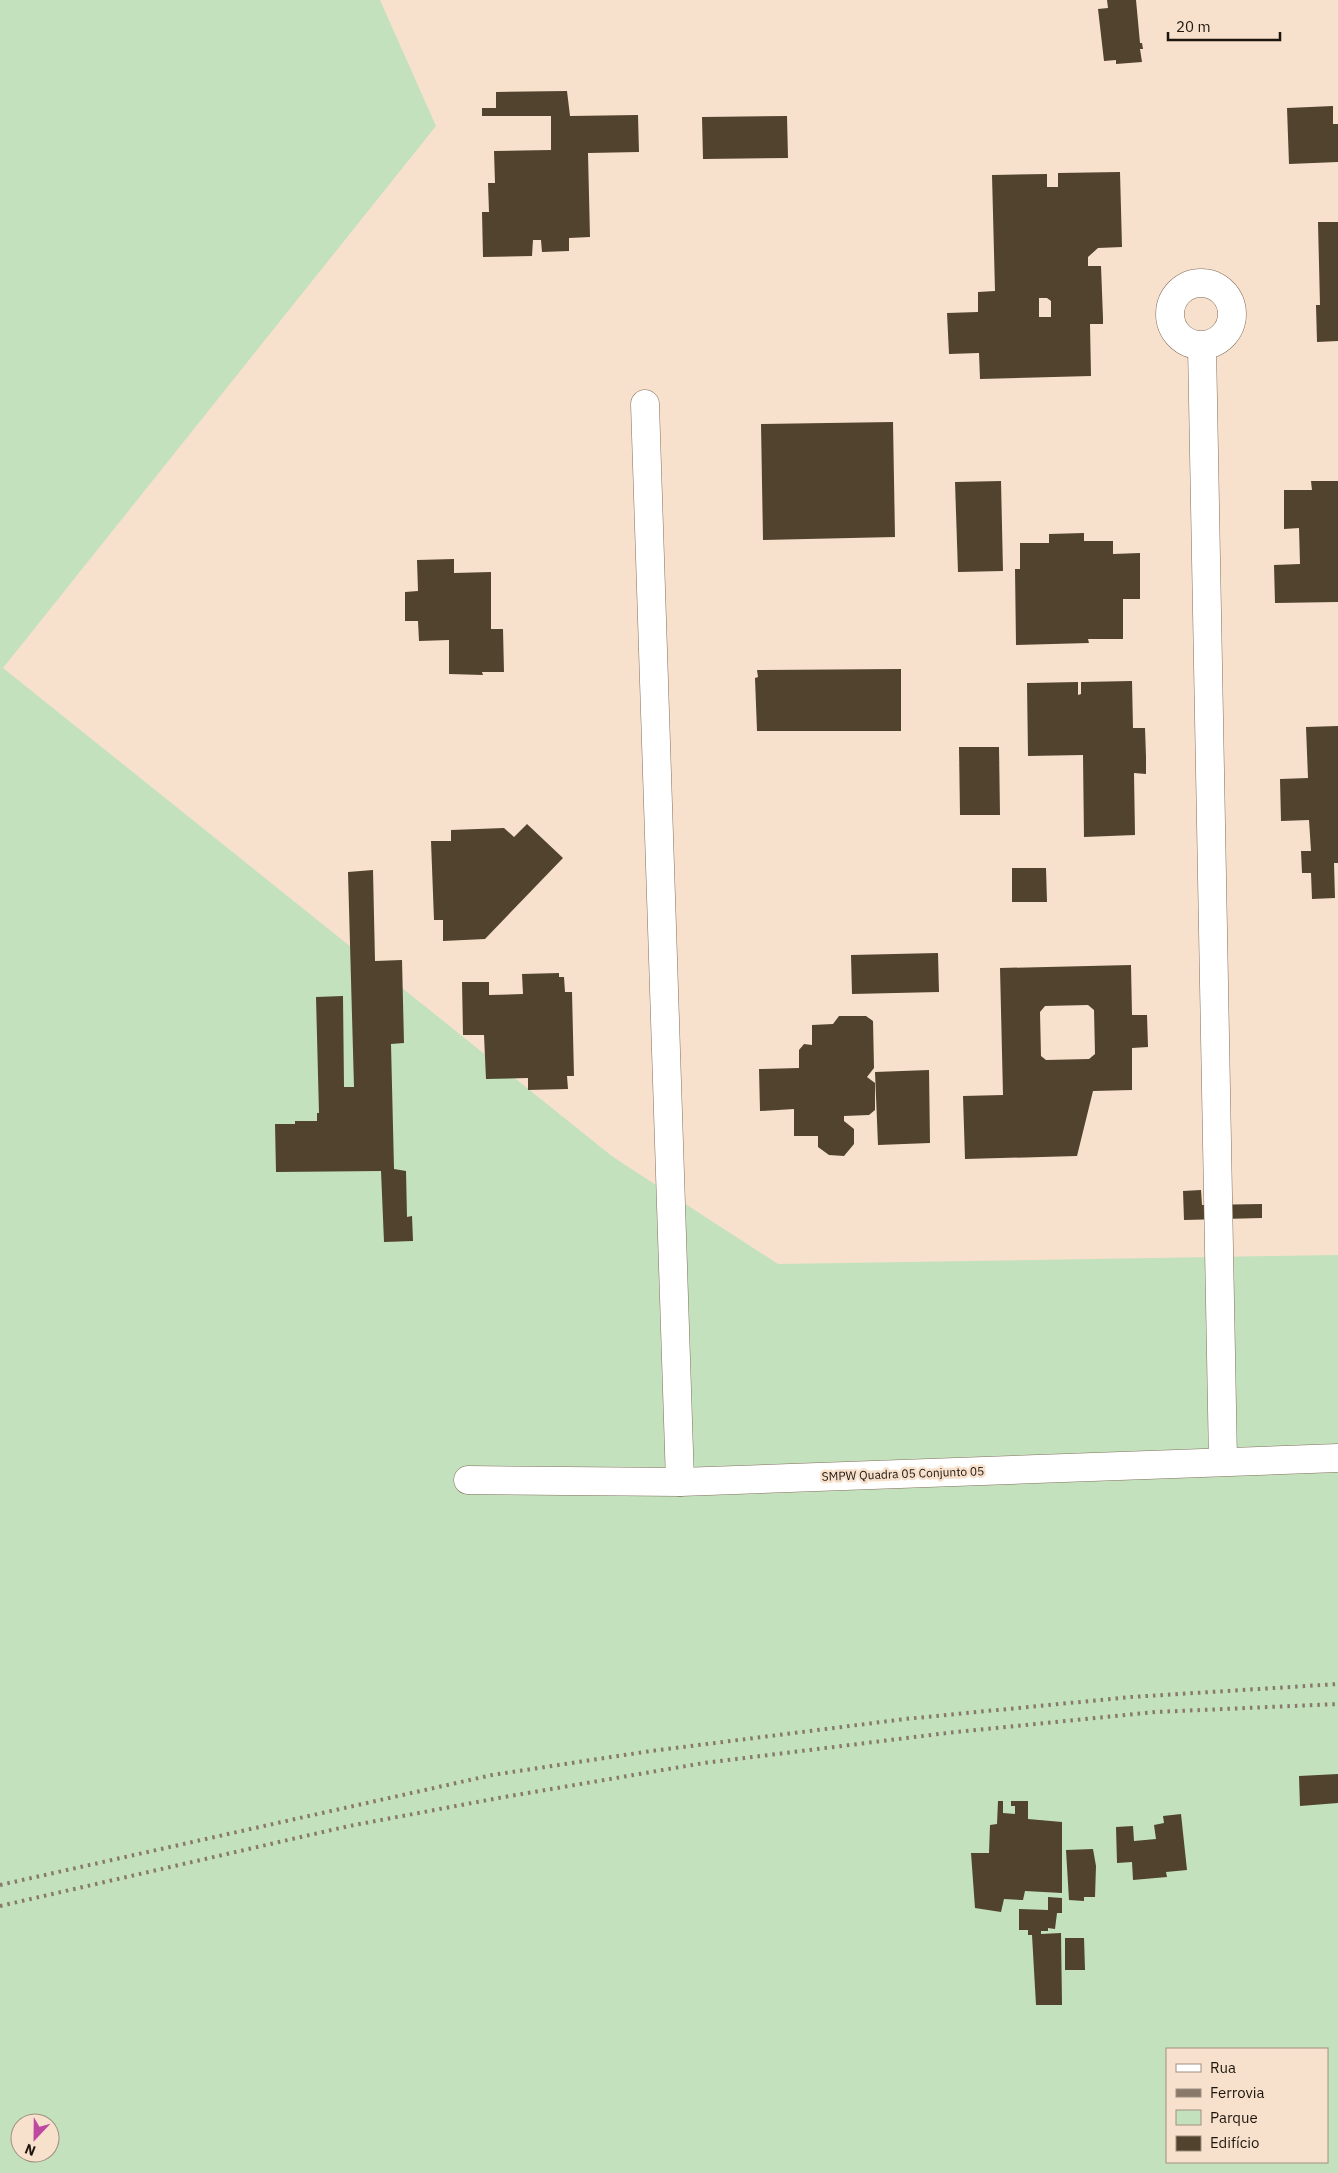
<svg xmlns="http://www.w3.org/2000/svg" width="1338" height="2173" viewBox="0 0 1338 2173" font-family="'IBM Plex Sans',sans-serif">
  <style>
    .green { fill: #c3e1bd; fill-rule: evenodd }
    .building { fill: #51432e; fill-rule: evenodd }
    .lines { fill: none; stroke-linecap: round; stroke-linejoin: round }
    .minor-casing { stroke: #836e5c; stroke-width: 29 }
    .minor { stroke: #fff; stroke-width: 28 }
    .rail { stroke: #88796b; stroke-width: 4; stroke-dasharray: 2.5 5; stroke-linecap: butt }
    .labels { text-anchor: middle; stroke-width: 5; stroke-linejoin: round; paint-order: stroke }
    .street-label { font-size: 12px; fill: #1d160e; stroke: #f8e1cc }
  </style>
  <rect width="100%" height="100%" fill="#f8e1cc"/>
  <path class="green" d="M0 0H380L436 126 3 668 613 1157 778 1264 1338 1255V2173H0ZM1167 2049H1327V2162H1167ZM20 2123H50V2153H20Z"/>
  <g class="building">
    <path d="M1107 0H1136L1140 43H1142L1143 49H1140L1142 62 1116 64V60L1104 61 1098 9 1108 8Z"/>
    <path d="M567 91 570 116 638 115 639 152 588 153 590 237 569 238V251L542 252 541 240H533L532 256 483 257 482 212H489L488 183H495L494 151 551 150V116H482V108H496V92Z"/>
    <path d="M1333 106V124H1338V162L1289 164 1287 108Z"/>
    <path d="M787 116 788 158 703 159 702 117Z"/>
    <path d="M1120 172 1122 247 1098 248 1088 257V266H1101L1103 318V324H1090L1091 376 980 379 979 353 949 354 947 313 978 312V292L995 291 992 175 1047 174V187H1058V173ZM1039 298H1047L1051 301V317H1039Z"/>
    <path d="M1318 222H1338V341L1317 342 1316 305H1320Z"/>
    <path d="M893 422 895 537 763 540 761 424Z"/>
    <path d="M1001 481 1003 571 958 572 955 482Z"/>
    <path d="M1311 481H1338V602L1275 603 1274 565 1300 564 1299 528 1284 529V490H1312Z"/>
    <path d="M1084 533V541H1113V554L1140 553V599H1123V639H1088L1089 643 1016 645 1015 569H1020V543H1049V534Z"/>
    <path d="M454 559V573L491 572V629H503L504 672H482L483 675 449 674V640L419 641 418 621H405V592L418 591 417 560Z"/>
    <path d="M901 669V731H757L755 678 758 677 757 670Z"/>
    <path d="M1132 681 1133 728H1145L1146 757V774L1134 773 1135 835 1084 837 1083 755 1028 756 1027 683 1078 682V695L1081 694V682Z"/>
    <path d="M1338 726V863H1334L1335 898 1312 899 1311 873H1302L1301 851H1311L1309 820 1281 821 1280 779 1308 778 1306 727Z"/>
    <path d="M959 747H999L1000 815H960Z"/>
    <path d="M527 824 563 858 485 939 443 941V920H434L431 841H451V830L504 828 514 837Z"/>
    <path d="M1012 868H1046L1047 902H1012Z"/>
    <path d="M373 870 375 961 402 960 404 1043 391 1044 394 1169 406 1171 407 1217 412 1216 413 1241 384 1242 381 1171 276 1172 275 1124H295V1121H317V1113H319L316 997 343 996 344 1087H354L348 872Z"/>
    <path d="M938 953 939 992 852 994 851 955Z"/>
    <path d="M1131 965 1132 1015H1147L1148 1047 1132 1048V1090L1093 1091 1077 1156 965 1159 963 1096 1003 1095 1000 968ZM1088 1005 1094 1010 1095 1054 1089 1059 1046 1060 1041 1056 1040 1012 1045 1006Z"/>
    <path d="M559 973V977H564L565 992H572L574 1076H567L568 1089 528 1090V1078L486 1079 484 1035H463L462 982H489V995L523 994 522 974Z"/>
    <path d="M839 1016H866L873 1021 874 1068 867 1077 875 1083V1110L869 1115 844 1116V1121L854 1129V1144L844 1156 829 1155 818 1147V1136H794V1109L760 1111 759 1069 799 1068V1050L804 1044 812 1045V1025L833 1024Z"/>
    <path d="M929 1070 930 1143 878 1145 875 1072Z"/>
    <path d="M1201 1190 1202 1205 1262 1204V1218L1184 1220 1183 1191Z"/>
    <path d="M1338 1774V1803L1300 1806 1299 1776Z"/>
    <path d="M998 1801H1003V1813L1015 1814V1806H1011V1801H1028V1819L1062 1822V1893L1025 1891 1023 1900 1004 1899 1001 1912 975 1908 971 1853H989L990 1825 997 1824Z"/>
    <path d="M1181 1814 1187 1870 1166 1872 1167 1877 1133 1880 1132 1862 1117 1863 1116 1827 1133 1826 1134 1841 1156 1839 1154 1825 1164 1823 1163 1816Z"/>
    <path d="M1093 1849 1096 1866 1095 1897H1084V1901L1069 1900 1066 1850Z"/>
    <path d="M1048 1897 1062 1898V1913H1057L1055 1929 1048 1928V1931H1041V1934L1061 1933 1062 2005H1036L1032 1935H1028V1930H1019V1909L1048 1910Z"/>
    <path d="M1065 1938H1084L1085 1970H1065Z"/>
  </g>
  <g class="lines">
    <defs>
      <g id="minor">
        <circle cx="1201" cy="314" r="31"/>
        <path d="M1202 346 1223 1461"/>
        <path d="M645 404 680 1482"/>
        <path d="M468 1480 680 1482 1338 1458"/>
      </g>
    </defs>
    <use href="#minor" class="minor-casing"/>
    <use href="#minor" class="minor"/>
    <g class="rail">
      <path d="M0 1885 492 1775 651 1751 905 1719 1131 1697 1338 1684"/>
      <path d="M0 1906 349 1826 504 1797 704 1763 947 1733 1155 1712 1338 1704"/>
    </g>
  </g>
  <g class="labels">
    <g class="street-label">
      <text transform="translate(903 1474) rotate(-2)" y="4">SMPW Quadra 05 Conjunto 05</text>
    </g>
  </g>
  <rect x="1166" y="2048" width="162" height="115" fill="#f8e1cc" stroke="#a09080"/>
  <rect x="1176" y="2064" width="25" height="8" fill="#ffffff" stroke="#a09080"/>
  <text x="1210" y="2073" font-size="15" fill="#1d160e">Rua</text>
  <rect x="1176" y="2089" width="25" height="8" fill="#88796b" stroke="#a09080"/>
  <text x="1210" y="2098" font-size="15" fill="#1d160e">Ferrovia</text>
  <rect x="1176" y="2110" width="25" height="15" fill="#c3e1bd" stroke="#a09080"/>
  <text x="1210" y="2123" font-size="15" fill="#1d160e">Parque</text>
  <rect x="1176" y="2136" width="25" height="15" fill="#51432e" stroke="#a09080"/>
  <text x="1210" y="2148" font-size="15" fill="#1d160e">Edifício</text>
  <g transform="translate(35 2138) rotate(202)"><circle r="24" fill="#f8e1cc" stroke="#a09080"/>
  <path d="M0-4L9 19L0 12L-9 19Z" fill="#bd49a1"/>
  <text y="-8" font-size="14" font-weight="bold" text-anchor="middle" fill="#1d160e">N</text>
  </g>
  <path d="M1168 32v8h112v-8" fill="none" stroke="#1d160e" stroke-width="2.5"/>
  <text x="1176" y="32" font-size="15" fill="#1d160e" stroke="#f8e1cc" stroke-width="4" paint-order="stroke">20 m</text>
</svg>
